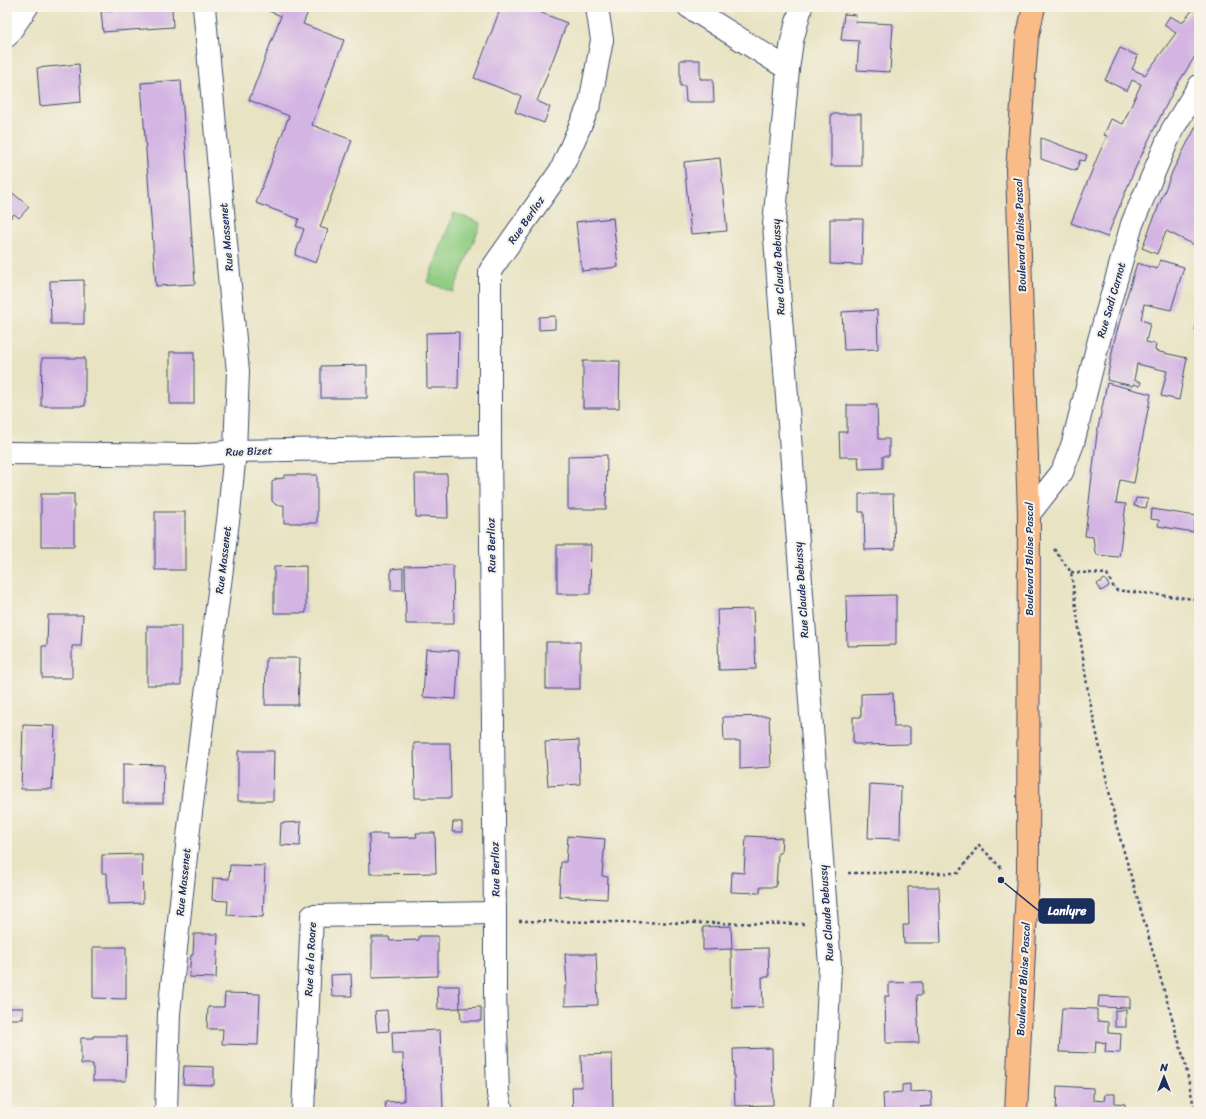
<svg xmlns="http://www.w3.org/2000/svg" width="1206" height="1119" viewBox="0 0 1206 1119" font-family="Sriracha,sans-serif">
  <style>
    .green { fill: #91cd82; stroke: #567e70 }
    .building { fill: #d3b4e3 }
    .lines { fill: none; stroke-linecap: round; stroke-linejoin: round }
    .minor-casing { stroke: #3a4a6d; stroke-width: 24 }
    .major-casing { stroke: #3a4a6d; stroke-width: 24 }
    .path { stroke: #3a4a6d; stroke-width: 2.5; stroke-dasharray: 3 3; stroke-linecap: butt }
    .minor { stroke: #fff; stroke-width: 22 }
    .major { stroke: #f9bc89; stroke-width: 22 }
    .labels { text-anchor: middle; stroke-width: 4; stroke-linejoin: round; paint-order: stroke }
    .street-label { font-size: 11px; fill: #1b2f5e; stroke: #f7f3e8 }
    .leader { fill: none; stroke: #1b2f5e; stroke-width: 1.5 }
    .callout-dot { fill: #1b2f5e; stroke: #f7f3e8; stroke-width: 1.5 }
    .callout { fill: #1b2f5e; stroke: #1b2f5e; stroke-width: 1.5 }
    .callout-label { font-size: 12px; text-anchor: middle; font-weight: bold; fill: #fff }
  </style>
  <rect width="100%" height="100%" fill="#f7f3e8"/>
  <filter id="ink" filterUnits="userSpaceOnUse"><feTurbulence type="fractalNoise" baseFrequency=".025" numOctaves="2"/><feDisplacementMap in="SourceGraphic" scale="8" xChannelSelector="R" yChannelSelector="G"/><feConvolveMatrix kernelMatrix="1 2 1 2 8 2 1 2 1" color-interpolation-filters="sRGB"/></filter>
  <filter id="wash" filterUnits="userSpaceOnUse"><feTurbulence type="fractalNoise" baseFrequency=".012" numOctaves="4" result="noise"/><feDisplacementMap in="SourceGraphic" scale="16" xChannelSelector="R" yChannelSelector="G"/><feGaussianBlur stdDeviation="0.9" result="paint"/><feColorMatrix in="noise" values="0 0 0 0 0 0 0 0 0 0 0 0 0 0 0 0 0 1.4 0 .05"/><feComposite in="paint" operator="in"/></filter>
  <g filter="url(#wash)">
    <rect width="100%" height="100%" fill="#e8e3c2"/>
    <path class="green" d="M454 213 481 223 453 292 427 282Z"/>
    <g id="blocks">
      <g class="building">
        <path d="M172 7 173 27 103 32 101 11Z"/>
        <path d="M259 7H310L303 24 344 40 312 125 352 140 320 227 328 230 316 263 295 255 304 229 296 226 299 219 256 203 289 116 249 100 281 16Z"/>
        <path d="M501 7H527L567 23 537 101 550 107 544 123 515 112 521 96 474 78Z"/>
        <path d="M1195 7H1199V50L1175 88 1151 135 1134 171 1107 237 1071 223 1097 158 1107 136 1104 135 1111 119 1123 124 1141 84 1132 80 1127 91 1105 80 1120 48 1138 56 1132 69 1145 75 1176 33 1164 25 1170 16 1182 23Z"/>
        <path d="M844 14 856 15 855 22 893 24 890 72 857 70 859 41 841 40Z"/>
        <path d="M680 60H700V79H713L714 102H686L685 86H680Z"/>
        <path d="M79 64 81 102 40 106 37 68Z"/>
        <path d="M181 80 195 284 156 286 141 83Z"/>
        <rect x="831" y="114" width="30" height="52"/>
        <path d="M1199 121V247L1166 231 1157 254 1142 248 1173 170Z"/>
        <path d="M1041 138 1087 155 1085 161 1080 160 1076 171 1041 159Z"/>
        <path d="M720 158 727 231 691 234 684 162Z"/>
        <path d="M7 188 29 207 19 218 14 214 7 222Z"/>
        <path d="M613 218 618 267 582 271 576 222Z"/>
        <path d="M830 219H863L862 265 830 264Z"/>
        <path d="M1160 260 1184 267 1171 310 1144 304 1141 320 1150 323 1146 342 1156 344 1155 351 1187 358 1179 400 1161 396 1167 371 1137 364 1134 380 1141 382 1140 386 1133 384V386L1107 380 1114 342 1126 299 1137 263 1157 269Z"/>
        <path d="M84 280V324H51L50 281Z"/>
        <path d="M877 310 878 349 844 350 842 312Z"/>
        <path d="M555 316V329L539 330V317Z"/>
        <path d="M1199 316V331L1195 330Z"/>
        <path d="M459 332 458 388H427L426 333Z"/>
        <rect x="170" y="352" width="24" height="52"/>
        <path d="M42 358H85V406H41Z"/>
        <path d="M583 361H620L619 408H583Z"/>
        <path d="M367 365V398H321V366Z"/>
        <path d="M1107 383 1151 394 1134 483 1120 480 1116 503 1126 504 1119 557 1097 555 1095 552 1093 537 1085 536 1097 433Z"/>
        <path d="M847 405H877L878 439H889V456H883V468L859 469 858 457H840L839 432H847Z"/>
        <path d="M607 455 606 509H568V456Z"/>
        <path d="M415 474H447L448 518 416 517Z"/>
        <path d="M284 475H317V523H284V505H276L272 501V482L276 479 284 478Z"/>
        <rect x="41" y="494" width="33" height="52"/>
        <path d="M859 494H893L895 549 865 550 864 512H859Z"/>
        <path d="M1136 498 1148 499 1146 508 1134 506Z"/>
        <path d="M1152 509 1196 516 1193 532 1158 526 1159 520 1151 519Z"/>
        <rect x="155" y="512" width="30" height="58"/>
        <path d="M557 545H591L590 594H557Z"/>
        <path d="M453 565 454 624H406L405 566Z"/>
        <path d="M306 566V613H274V567Z"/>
        <path d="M403 568V590H391V569Z"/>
        <path d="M1105 579 1109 586 1101 591 1097 584Z"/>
        <path d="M896 595V645L847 646 846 596Z"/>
        <path d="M753 609 756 669 719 670 717 610Z"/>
        <path d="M48 615H83L81 646H72V678H42V646H47Z"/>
        <rect x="147" y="626" width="34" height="59"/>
        <rect x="546" y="642" width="34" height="47"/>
        <path d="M426 649 459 651 456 699 423 697Z"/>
        <path d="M266 658H300L298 705H265Z"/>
        <path d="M893 693 894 727H910V744L861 745V744H853V717H861V694Z"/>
        <path d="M769 716 771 767 740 769V741H724L723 717Z"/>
        <path d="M23 725 55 726 52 789H21Z"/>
        <path d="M579 740 580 784 548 786 545 742Z"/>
        <path d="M414 743H450L451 798H415Z"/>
        <path d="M238 751H274L273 801H238Z"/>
        <path d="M123 764 164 765 163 803H123Z"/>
        <path d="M870 784 901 786 900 839 868 838Z"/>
        <path d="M301 822 300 846 280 845 281 823Z"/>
        <path d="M453 822H462V832H452Z"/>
        <path d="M416 833H435L436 873 370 874 369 834H387V838L417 837Z"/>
        <path d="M568 836 605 839 602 876 608 877 607 899 559 896 561 862H566Z"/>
        <path d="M746 836 782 838 781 853H778L776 887H760V893L731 892 732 872 744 873Z"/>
        <path d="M142 854 143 903 108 904 107 873H102V855Z"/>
        <path d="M230 865 265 866 263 917 227 915 228 901 212 900 213 878 229 879Z"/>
        <path d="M908 887H939L941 943H904L903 925H909Z"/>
        <path d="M731 926 732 949 768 948 769 977H762L763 1007 732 1008 731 949 703 950V927Z"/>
        <path d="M194 934H218L216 978 189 977 191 955H193Z"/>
        <path d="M419 936H438V976L372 978V937H389L390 941 419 940Z"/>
        <path d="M93 947H126V999L93 998Z"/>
        <path d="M565 954H596L598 1005 565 1006V986H567Z"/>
        <path d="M351 974 352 996H332L331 975Z"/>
        <path d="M922 982V995H917L919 1043H886L885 996H889V983Z"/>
        <path d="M437 986H459L460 1008 438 1009Z"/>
        <path d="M225 993 260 994 258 1045 222 1044 223 1029H207L208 1007H224Z"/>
        <path d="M1099 996 1130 997V1008L1098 1007Z"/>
        <path d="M481 1007V1021H461L460 1008Z"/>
        <rect x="7" y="1008" width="16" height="11"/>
        <path d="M1062 1008 1097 1009V1021L1108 1022V1033L1121 1034 1120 1053 1105 1052 1106 1043 1096 1041 1095 1053 1059 1052Z"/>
        <path d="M387 1010 389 1031 377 1032 375 1011Z"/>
        <rect x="1115" y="1010" width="11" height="17"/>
        <path d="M440 1030 443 1110 426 1111V1112H386L385 1102 404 1101 403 1054H393L392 1032Z"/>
        <path d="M93 1036H127L126 1081H93V1064H81V1038H93Z"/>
        <path d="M772 1048 773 1105 735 1106 733 1049Z"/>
        <path d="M612 1054 613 1112H573L572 1087H582L581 1055Z"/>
        <path d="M184 1066 214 1067V1085L183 1084Z"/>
        <path d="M910 1084V1092L931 1091 932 1106 920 1107V1112H884L883 1094 902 1092V1085Z"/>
        <path d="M1057 1086 1093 1088V1100L1104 1101 1105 1094H1115V1103L1125 1104V1111L1104 1110V1112H1056Z"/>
      </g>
    </g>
  </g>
  <g filter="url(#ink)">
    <use href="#blocks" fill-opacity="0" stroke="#3a4a6d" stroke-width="1"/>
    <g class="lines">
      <defs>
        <g id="minor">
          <path d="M689 7 788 69"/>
          <path d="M801 7 792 41 788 69 774 225 830 965 825 1069 821 1112"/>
          <path d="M7 36 27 7"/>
          <path d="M7 453 197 455 235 451 490 446"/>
          <path d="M1029 514 1062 472 1073 443 1099 340 1132 224 1172 130 1199 86"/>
          <path d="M166 1112 169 1013 189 828 229 513 235 451 238 372 204 7"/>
          <path d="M303 1112 312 916 495 913"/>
          <path d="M502 1112 498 1094 495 992V913L490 446V271L561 170 590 103 602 40 597 7"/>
        </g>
        <path id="major" d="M1016 1112 1028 870 1029 514 1017 170 1027 39 1034 7"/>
      </defs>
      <use href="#minor" class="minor-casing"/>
      <use href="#major" class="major-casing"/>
      <g class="path">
        <path d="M1054 549 1071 572 1088 692 1116 824 1185 1063 1195 1112"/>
        <path d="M1071 572 1107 574 1115 590 1195 599"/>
        <path d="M848 873H958L979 845 1003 870"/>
        <path d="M519 921 804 924"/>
      </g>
      <use href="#minor" class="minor"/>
      <use href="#major" class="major"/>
    </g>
  </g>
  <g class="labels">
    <g class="street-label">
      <text transform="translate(526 220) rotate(-55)" y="4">Rue Berlioz</text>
      <text transform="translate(1020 235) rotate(-92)" y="4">Boulevard Blaise Pascal</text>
      <text transform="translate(226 237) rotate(-95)" y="4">Rue Massenet</text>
      <text transform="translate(778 267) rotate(-93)" y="4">Rue Claude Debussy</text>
      <text transform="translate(1111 300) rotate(-74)" y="4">Rue Sadi Carnot</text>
      <text transform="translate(249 451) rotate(-2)" y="4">Rue Bizet</text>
      <text transform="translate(491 545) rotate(-91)" y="4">Rue Berlioz</text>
      <text transform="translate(1029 559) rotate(-90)" y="4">Boulevard Blaise Pascal</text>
      <text transform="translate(223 560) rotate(-83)" y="4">Rue Massenet</text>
      <text transform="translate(801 590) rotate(-94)" y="4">Rue Claude Debussy</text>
      <text transform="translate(495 869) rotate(-91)" y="4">Rue Berlioz</text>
      <text transform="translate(183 882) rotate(-84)" y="4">Rue Massenet</text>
      <text transform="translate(826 913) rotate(-94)" y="4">Rue Claude Debussy</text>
      <text transform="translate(310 959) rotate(-87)" y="4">Rue de la Roare</text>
      <text transform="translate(1023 979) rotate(-87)" y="4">Boulevard Blaise Pascal</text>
    </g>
  </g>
  <path class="leader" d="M1001 880L1039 911"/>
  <circle class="callout-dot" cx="1001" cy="880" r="4"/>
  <rect class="callout" x="1039" y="899" width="55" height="24" rx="4"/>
  <g class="callout-label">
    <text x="1067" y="915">Lanlyre</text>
  </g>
  <rect width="1206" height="1119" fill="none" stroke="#f7f3e8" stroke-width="24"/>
  <g transform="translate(1164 1077)" stroke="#f7f3e8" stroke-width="3" paint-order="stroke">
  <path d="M0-3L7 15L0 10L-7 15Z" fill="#1b2f5e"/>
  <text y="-6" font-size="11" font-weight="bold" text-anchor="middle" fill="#1b2f5e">N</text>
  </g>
</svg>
